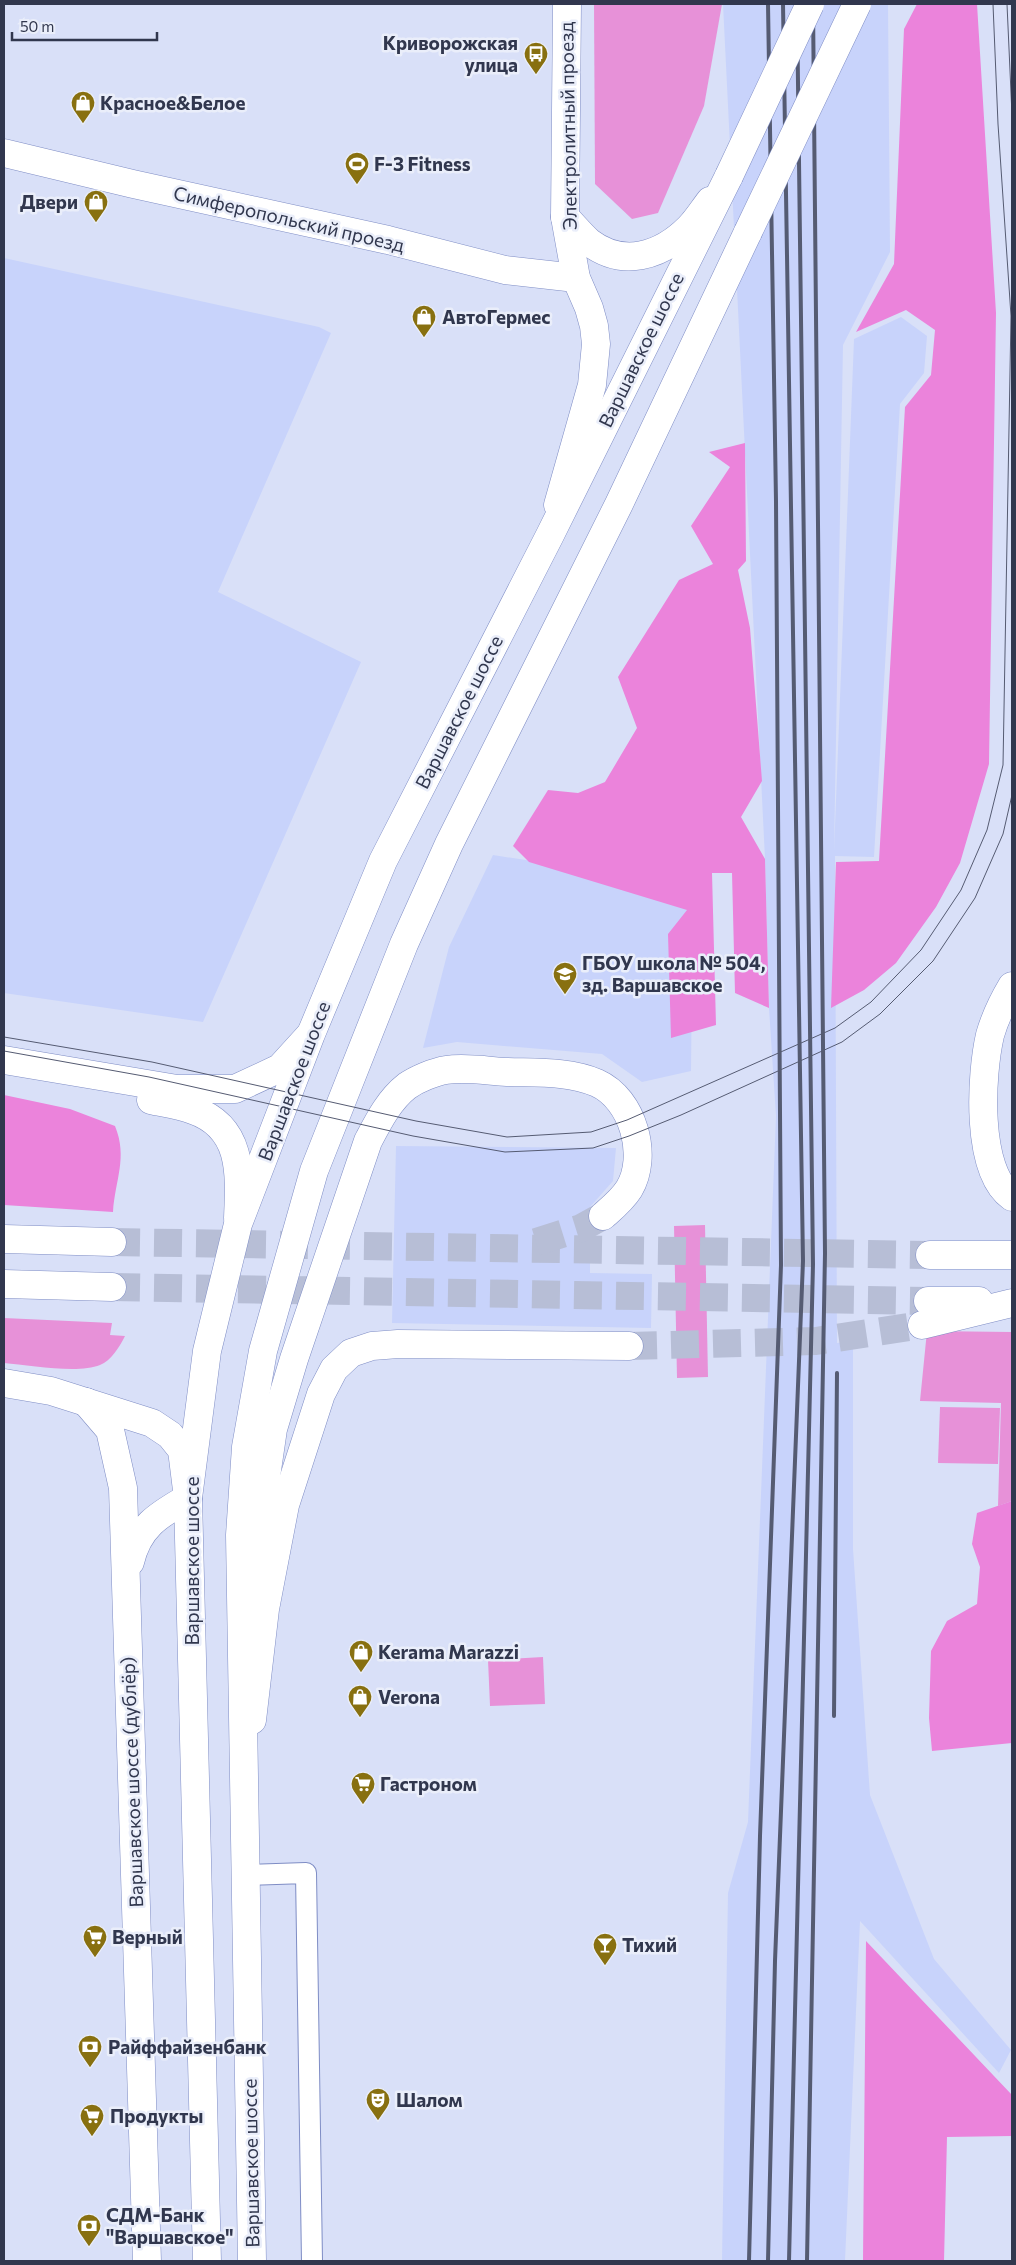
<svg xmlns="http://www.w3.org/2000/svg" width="1016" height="2265" viewBox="0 0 1016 2265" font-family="Commissioner,sans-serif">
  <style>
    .built { fill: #c8d3fb }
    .green { fill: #e791d8 }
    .forest { fill: #eb83db }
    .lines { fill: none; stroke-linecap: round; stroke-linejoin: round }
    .secondary-tunnel { stroke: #b7bed6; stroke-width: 28; stroke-dasharray: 28 14; stroke-linecap: butt }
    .street-casing { stroke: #7f8dc5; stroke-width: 22 }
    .secondary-casing { stroke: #7f8dc5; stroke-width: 29 }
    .primary-casing { stroke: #7f8dc5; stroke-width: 29 }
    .street { stroke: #fff; stroke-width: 20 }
    .secondary { stroke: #fff; stroke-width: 28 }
    .primary { stroke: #fff; stroke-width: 28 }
    .tram { stroke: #555b72; stroke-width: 1 }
    .rail { stroke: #555b72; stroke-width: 4 }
    .primary-bridge-casing { stroke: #7f8dc5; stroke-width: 29; stroke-linecap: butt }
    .primary-bridge { stroke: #fff; stroke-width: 28 }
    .labels { text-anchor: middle; stroke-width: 5; stroke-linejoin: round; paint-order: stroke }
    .poi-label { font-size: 19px; font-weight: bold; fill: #31374e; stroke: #eaeefa; text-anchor: start }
    .street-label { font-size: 19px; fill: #31374e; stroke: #eaeefa }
  </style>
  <rect width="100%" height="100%" fill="#d9e0f8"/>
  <g class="built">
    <path d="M723 4H888L890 252 843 345 834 852 854 339 901 317 927 336 924 373 900 404 874 857 835 856 837 1343 853 1341V1549L870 1795 934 1959 1011 2050 999 2073 860 1921 845 2261H722L728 1893 748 1822 776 1116 769 1008 765 859Z"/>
    <path d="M4 258 319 327 331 333 218 592 361 662 203 1022 4 993Z"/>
    <path d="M493 855 693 886 691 1071 642 1082 602 1054 457 1042 423 1048 449 947Z"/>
    <path d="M396 1146 616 1148 613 1181 590 1207V1273L652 1274 651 1328 392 1323Z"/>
  </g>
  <g class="green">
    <path d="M594 4H722L704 106 658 213 632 219 595 184Z"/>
    <path d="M705 1225 708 1377 677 1378 674 1226Z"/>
    <path d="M4 1318 112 1323 110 1335 125 1336C120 1346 111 1361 100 1365 78 1374 29 1365 4 1363Z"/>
    <path d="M927 1331 1012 1332V1501L998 1506 1001 1403 920 1401Z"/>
    <path d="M940 1407 1000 1408 998 1464 938 1463Z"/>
    <path d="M543 1657 545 1704 490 1706 488 1660Z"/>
  </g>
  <g class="forest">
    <path d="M917 4H977L996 313 989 764 960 863 936 907 896 963 864 990 831 1008 836 862 879 861 905 407 931 375 935 330 906 310 856 332 894 264 904 29Z"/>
    <path d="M745 443 746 561 738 570 750 628 762 781 741 817 765 859 769 1008 735 993 732 873H712L716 1025 671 1038 668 934 687 910 529 862 513 846 548 790 578 793 605 782 637 728 618 677 679 580 713 564 691 526 730 467 709 452Z"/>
    <path d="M4 1095 70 1109 115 1126C128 1158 115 1180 113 1212L4 1205Z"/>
    <path d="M1012 1501V1743L932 1751 929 1718 931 1651 947 1621 977 1604 980 1567 972 1544 977 1513Z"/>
    <path d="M866 1941 1012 2095V2136L947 2137 944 2261H863Z"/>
  </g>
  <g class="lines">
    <g class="secondary-tunnel">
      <path d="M112 1242 930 1255"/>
      <path d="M536 1242 581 1228 603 1216"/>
      <path d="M112 1287 928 1301"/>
      <path d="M629 1346 816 1341 922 1325"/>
    </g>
    <defs>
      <path id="street" d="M246 1875 306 1873 312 2261"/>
      <g id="secondary">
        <path d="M4 153 133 184 388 240 505 270 576 278"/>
        <path d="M565 217C573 225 581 235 589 242 623 268 661 256 689 228 697 220 703 210 710 201"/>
        <path d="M558 505 592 385 596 344 594 326 589 308 576 278 565 217 567 4"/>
        <path d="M1012 986C1003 1001 995 1018 990 1035 981 1074 975 1171 1012 1197"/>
        <path d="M4 1060 177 1089H235L280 1068 310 1035"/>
        <path d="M151 1100C164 1103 179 1105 193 1110 243 1127 240 1174 238 1218"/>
        <path d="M4 1239 112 1242"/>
        <path d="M930 1255H1012"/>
        <path d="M4 1284 112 1287"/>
        <path d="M928 1301H979"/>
        <path d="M922 1325 1012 1303"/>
        <path d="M4 1383 51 1391 152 1423 170 1435 182 1450 188 1498C158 1515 138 1527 130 1562"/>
        <path d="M86 1402 110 1430 123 1488 147 2261"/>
        <path d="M249 1593 273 1429 294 1359 368 1141C378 1122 389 1100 407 1086 417 1079 434 1072 446 1070 466 1067 487 1071 507 1072 537 1073 569 1071 597 1083 633 1099 649 1156 629 1189 622 1200 612 1208 603 1216"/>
        <path d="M252 1720 265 1609 285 1505 321 1394 334 1369 351 1353 372 1346 398 1344 629 1346"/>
      </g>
      <g id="primary">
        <path d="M207 2261 188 1498 207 1351 238 1224 311 1034 383 861 550 535 729 176"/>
        <path d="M252 2261 240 1535 246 1447 263 1351 314 1171 404 944 449 844 619 504 748 232"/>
      </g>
    </defs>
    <use href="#street" class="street-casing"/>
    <use href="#secondary" class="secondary-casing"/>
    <use href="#primary" class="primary-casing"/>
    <use href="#street" class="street"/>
    <use href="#secondary" class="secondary"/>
    <use href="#primary" class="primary"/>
    <g class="tram">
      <path d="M1007 4 1012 115"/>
      <path d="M4 1037 152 1062 416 1121 507 1137 591 1132 627 1120 835 1028 871 1002 921 950 961 890 987 830 1003 765 1011 316 998 124 993 4"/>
      <path d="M4 1051 149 1077 413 1136 505 1152 593 1148 629 1136 681 1115 842 1042 880 1014 933 961 975 898 1003 834 1012 795"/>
    </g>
    <g class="rail">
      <path d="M834 1716 837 1373"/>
      <path d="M749 2261 760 1836 781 1265 776 501 768 4"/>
      <path d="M768 2261 775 1961 803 1261 783 4"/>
      <path d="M789 2261 813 1264 797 4"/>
      <path d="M807 2261 825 1253 813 4"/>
    </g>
    <defs>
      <g id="primary-bridge">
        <path d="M729 176 810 4"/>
        <path d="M748 232 857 4"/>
      </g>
    </defs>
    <use href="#primary-bridge" class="primary-bridge-casing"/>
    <use href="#primary-bridge" class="primary-bridge"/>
  </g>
  <defs>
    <symbol id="bus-pin" viewBox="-11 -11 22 30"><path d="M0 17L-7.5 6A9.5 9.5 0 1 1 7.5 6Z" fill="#887010" stroke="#eaeefa"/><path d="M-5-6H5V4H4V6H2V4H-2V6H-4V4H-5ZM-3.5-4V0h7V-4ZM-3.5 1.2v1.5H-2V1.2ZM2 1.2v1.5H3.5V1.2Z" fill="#fff"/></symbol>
    <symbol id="shop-pin" viewBox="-11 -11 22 30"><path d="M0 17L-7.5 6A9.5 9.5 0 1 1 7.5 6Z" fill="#887010" stroke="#eaeefa"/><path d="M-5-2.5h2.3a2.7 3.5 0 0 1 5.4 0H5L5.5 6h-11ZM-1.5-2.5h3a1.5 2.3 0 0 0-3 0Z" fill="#fff"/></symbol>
    <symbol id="stadium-pin" viewBox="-11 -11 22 30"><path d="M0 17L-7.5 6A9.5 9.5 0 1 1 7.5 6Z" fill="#887010" stroke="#eaeefa"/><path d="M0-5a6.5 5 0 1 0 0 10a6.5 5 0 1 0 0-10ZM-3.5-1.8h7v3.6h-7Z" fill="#fff"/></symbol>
    <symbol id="school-pin" viewBox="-11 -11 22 30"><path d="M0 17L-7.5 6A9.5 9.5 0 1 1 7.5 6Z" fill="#887010" stroke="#eaeefa"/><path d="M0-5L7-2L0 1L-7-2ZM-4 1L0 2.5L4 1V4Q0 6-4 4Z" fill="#fff"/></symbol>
    <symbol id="supermarket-pin" viewBox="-11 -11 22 30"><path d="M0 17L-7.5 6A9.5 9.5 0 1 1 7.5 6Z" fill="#887010" stroke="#eaeefa"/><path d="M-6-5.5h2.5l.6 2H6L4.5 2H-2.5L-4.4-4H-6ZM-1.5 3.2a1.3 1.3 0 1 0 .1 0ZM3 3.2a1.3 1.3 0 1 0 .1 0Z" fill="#fff"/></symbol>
    <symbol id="bar-pin" viewBox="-11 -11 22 30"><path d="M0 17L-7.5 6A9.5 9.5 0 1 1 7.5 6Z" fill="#887010" stroke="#eaeefa"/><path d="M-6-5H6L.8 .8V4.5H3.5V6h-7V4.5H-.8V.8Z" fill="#fff"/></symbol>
    <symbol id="bank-pin" viewBox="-11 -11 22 30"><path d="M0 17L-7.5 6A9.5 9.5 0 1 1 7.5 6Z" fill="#887010" stroke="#eaeefa"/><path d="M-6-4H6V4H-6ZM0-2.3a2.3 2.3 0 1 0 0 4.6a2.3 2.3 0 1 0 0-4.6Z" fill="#fff"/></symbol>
    <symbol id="theatre-pin" viewBox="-11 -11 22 30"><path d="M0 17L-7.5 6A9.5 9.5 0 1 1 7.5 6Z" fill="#887010" stroke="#eaeefa"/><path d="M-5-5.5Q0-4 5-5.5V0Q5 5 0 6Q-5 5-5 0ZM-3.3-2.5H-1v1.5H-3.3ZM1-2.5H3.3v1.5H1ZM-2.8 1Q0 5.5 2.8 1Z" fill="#fff"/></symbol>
  </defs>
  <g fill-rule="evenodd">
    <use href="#bus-pin" x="522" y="40" width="28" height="38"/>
    <use href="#shop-pin" x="69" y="89" width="28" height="38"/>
    <use href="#stadium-pin" x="343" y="150" width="28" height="38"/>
    <use href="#shop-pin" x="82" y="188" width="28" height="38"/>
    <use href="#shop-pin" x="410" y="303" width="28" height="38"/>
    <use href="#school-pin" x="551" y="960" width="28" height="38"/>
    <use href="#shop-pin" x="347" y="1638" width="28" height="38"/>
    <use href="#shop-pin" x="346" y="1683" width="28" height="38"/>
    <use href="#supermarket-pin" x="349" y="1770" width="28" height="38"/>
    <use href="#supermarket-pin" x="81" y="1923" width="28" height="38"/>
    <use href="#bar-pin" x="591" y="1931" width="28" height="38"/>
    <use href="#bank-pin" x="76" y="2033" width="28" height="38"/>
    <use href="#theatre-pin" x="364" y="2086" width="28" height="38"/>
    <use href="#supermarket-pin" x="78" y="2102" width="28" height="38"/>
    <use href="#bank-pin" x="75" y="2212" width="28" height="38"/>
  </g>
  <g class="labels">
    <g class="poi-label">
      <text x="518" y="50" text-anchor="end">Криворожская<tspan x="518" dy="22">улица</tspan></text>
      <text x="100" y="110">Красное&amp;Белое</text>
      <text x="374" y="171">F-3 Fitness</text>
      <text x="78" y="209" text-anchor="end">Двери</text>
      <text x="442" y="324">АвтоГермес</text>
      <text x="582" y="970">ГБОУ школа № 504,<tspan x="582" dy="22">зд. Варшавское</tspan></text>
      <text x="378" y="1659">Kerama Marazzi</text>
      <text x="378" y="1704">Verona</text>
      <text x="380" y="1791">Гастроном</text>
      <text x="112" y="1944">Верный</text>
      <text x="622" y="1952">Тихий</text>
      <text x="108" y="2054">Райффайзенбанк</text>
      <text x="396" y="2107">Шалом</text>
      <text x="110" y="2123">Продукты</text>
      <text x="106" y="2222">СДМ-Банк<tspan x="106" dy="22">"Варшавское"</tspan></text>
    </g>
    <g class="street-label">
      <text transform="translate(568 126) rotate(-91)" y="7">Электролитный проезд</text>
      <text transform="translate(289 219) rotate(13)" y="7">Симферопольский проезд</text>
      <text transform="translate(641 350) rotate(-64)" y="7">Варшавское шоссе</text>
      <text transform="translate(459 712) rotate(-63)" y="7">Варшавское шоссе</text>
      <text transform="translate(294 1081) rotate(-69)" y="7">Варшавское шоссе</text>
      <text transform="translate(192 1561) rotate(-90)" y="7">Варшавское шоссе</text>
      <text transform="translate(132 1782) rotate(-92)" y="7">Варшавское шоссе (дублёр)</text>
      <text transform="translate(251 2163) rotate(-91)" y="7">Варшавское шоссе</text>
    </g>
  </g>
  <rect width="1016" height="2265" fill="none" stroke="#31374e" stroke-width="10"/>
  <path d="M12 32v8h145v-8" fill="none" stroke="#31374e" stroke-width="2.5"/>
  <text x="20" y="32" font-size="15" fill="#31374e" stroke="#eaeefa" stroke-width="4" paint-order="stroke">50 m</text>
</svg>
